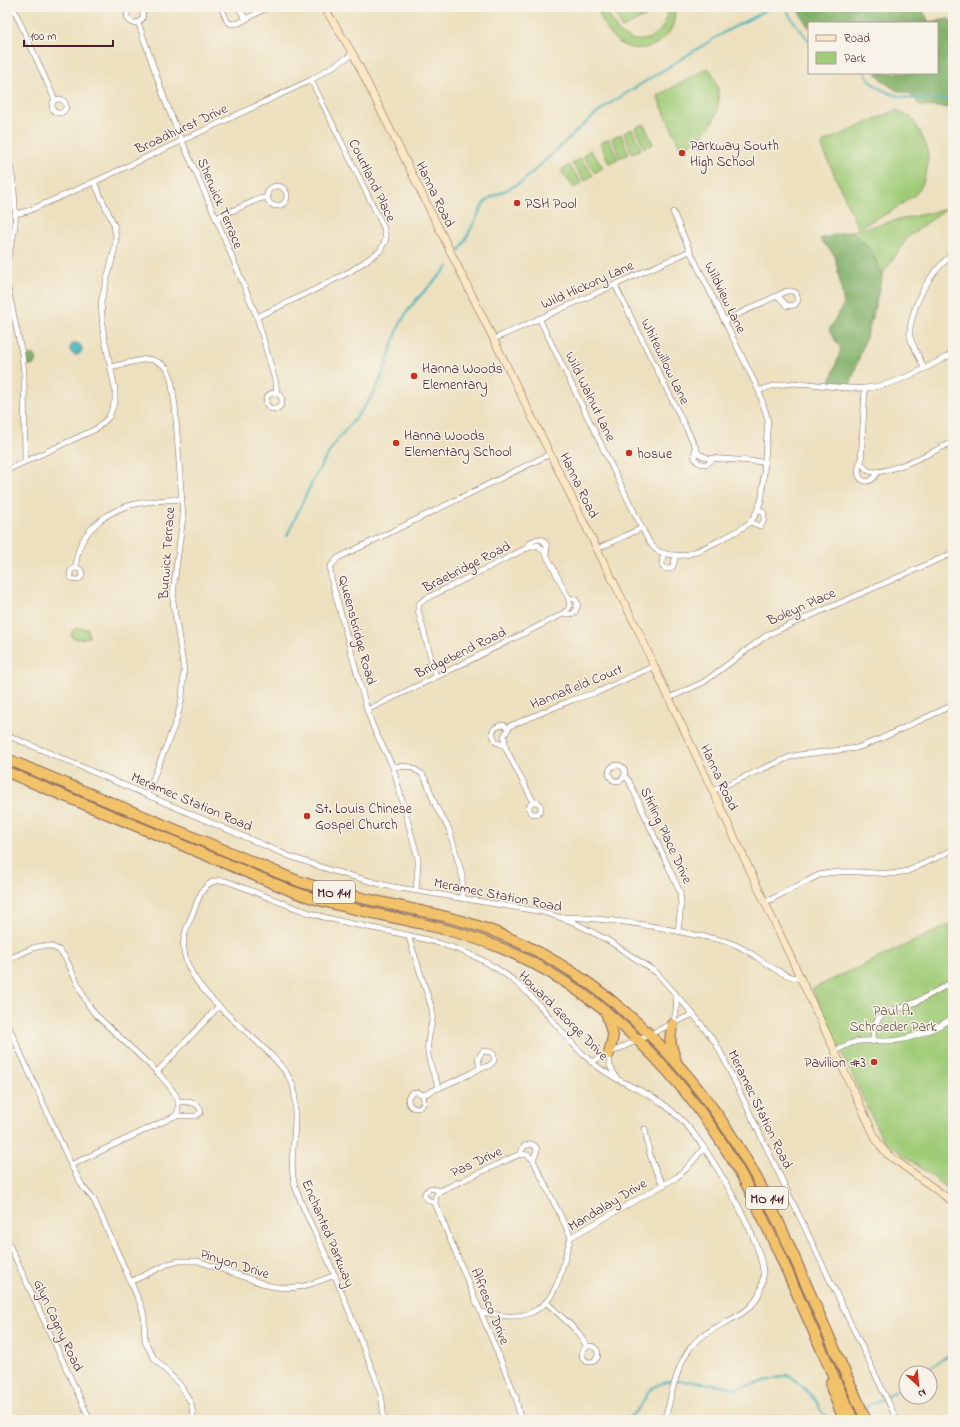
<svg xmlns="http://www.w3.org/2000/svg" width="960" height="1427" viewBox="0 0 960 1427" font-family="'Indie Flower',sans-serif">
  <style>
    .green { fill: #a0cc78; stroke: #757652 }
    .forest { fill: #80b068; stroke: #65684a }
    .water { fill: #41b0bc; stroke: #466874 }
    .lines { fill: none; stroke-linecap: round; stroke-linejoin: round }
    .stream { stroke: #41b0bc; stroke-width: 2 }
    .street-casing { stroke: #83635e; stroke-width: 6 }
    .secondary-casing { stroke: #83635e; stroke-width: 8 }
    .highway-casing { stroke: #83635e; stroke-width: 12 }
    .street { stroke: #fff; stroke-width: 5 }
    .secondary { stroke: #fae7c3; stroke-width: 7 }
    .highway { stroke: #f2c26a; stroke-width: 10 }
    .poi-dot { fill: #c8321e; stroke: #f7f3e8; stroke-width: 1.5 }
    .labels { text-anchor: middle; stroke-width: 3; stroke-linejoin: round; paint-order: stroke }
    .shield { fill: #f7f3e8; stroke: #7e5f64; stroke-width: 1 }
    .shield-label { font-size: 13px; font-weight: bold; fill: #4a1f2b }
    .street-label { font-size: 14px; fill: #4a1f2b; stroke: #f7f3e8 }
    .poi-label { font-size: 14px; fill: #4a1f2b; stroke: #f7f3e8; text-anchor: start }
    .park-label { font-size: 14px; fill: #645342; stroke: #f7f3e8 }
  </style>
  <rect width="100%" height="100%" fill="#f7f3e8"/>
  <filter id="ink" filterUnits="userSpaceOnUse"><feTurbulence type="fractalNoise" baseFrequency=".025" numOctaves="2"/><feDisplacementMap in="SourceGraphic" scale="8" xChannelSelector="R" yChannelSelector="G"/><feConvolveMatrix kernelMatrix="1 2 1 2 8 2 1 2 1" color-interpolation-filters="sRGB"/></filter>
  <filter id="wash" filterUnits="userSpaceOnUse"><feTurbulence type="fractalNoise" baseFrequency=".012" numOctaves="4" result="noise"/><feDisplacementMap in="SourceGraphic" scale="16" xChannelSelector="R" yChannelSelector="G"/><feGaussianBlur stdDeviation="0.9" result="paint"/><feColorMatrix in="noise" values="0 0 0 0 0 0 0 0 0 0 0 0 0 0 0 0 0 1.4 0 .05"/><feComposite in="paint" operator="in"/></filter>
  <g filter="url(#wash)">
    <rect width="100%" height="100%" fill="#ece0be"/>
    <g class="green">
      <path d="M596 7H606C610 16 614 30 624 36 645 49 670 31 667 7H674C680 39 642 61 617 41 606 33 602 18 596 7Z"/>
      <path d="M612 7H663V8L622 28Z"/>
      <path d="M708 68C714 74 716 82 718 90 722 120 704 137 681 149L657 96Z"/>
      <path d="M896 110 913 119 926 144 928 156 927 170 922 185 916 194 890 212 858 228 822 147 824 142Z"/>
      <path d="M644 124 653 144 644 148 635 128Z"/>
      <path d="M632 129 641 149 632 153 624 133Z"/>
      <path d="M621 134 629 154 620 158 612 138Z"/>
      <path d="M609 139 618 159 609 163 600 143Z"/>
      <path d="M590 150 603 167 595 173 583 156Z"/>
      <path d="M580 158 593 175 585 181 572 164Z"/>
      <path d="M569 165 582 183 574 188 561 171Z"/>
      <path d="M946 209 908 237 883 274 869 248 851 231Z"/>
      <path d="M77 628 88 629 89 637C85 639 76 640 72 637V631Z"/>
      <path d="M953 923V1192L882 1139 812 989Z"/>
    </g>
    <g class="forest">
      <path d="M796 7H921L929 22 949 19 953 26V108L920 106 911 94 896 90 883 81 876 73H937V23H809V28Z"/>
      <path d="M851 231 869 248 883 274 870 325 850 385 830 382 841 349 829 330 844 304 835 256 820 239Z"/>
      <circle cx="31" cy="360" r="5.5"/>
    </g>
    <circle class="water" cx="76" cy="349" r="6"/>
    <g class="lines">
      <g class="stream">
        <path d="M787 7 789 15 809 41"/>
        <path d="M865 73C868 77 871 82 875 85 896 102 928 99 953 99"/>
        <path d="M460 250 484 203 490 198 522 182 591 118 609 104 723 33 772 7"/>
        <path d="M287 536C301 505 315 473 334 445 346 427 362 413 373 394 387 371 389 350 399 327 409 302 432 285 449 266"/>
        <path d="M922 1373 953 1352"/>
        <path d="M864 1408 893 1393 906 1384"/>
        <path d="M626 1420C633 1415 638 1409 643 1402 645 1398 647 1392 651 1389 667 1376 692 1382 711 1384 721 1386 726 1384 735 1389L789 1375 802 1386 817 1402 822 1413 833 1420"/>
      </g>
    </g>
  </g>
  <g filter="url(#ink)">
    <g class="lines">
      <defs>
        <g id="street">
          <path d="M13 7 55 100"/>
          <path d="M221 7 227 21 231 24 239 23 268 7"/>
          <path d="M238 7 246 19"/>
          <circle cx="135" cy="15" r="8"/>
          <path d="M138 22 166 103 182 141 216 218 257 317 276 384 277 394"/>
          <circle cx="59" cy="106" r="7"/>
          <path d="M7 157C14 173 16 208 15 225 14 238 9 250 7 262"/>
          <circle cx="277" cy="196" r="10"/>
          <path d="M673 212 690 251 759 391"/>
          <path d="M15 214 28 211 94 182 311 80 353 54"/>
          <path d="M216 218 259 199 268 197"/>
          <path d="M7 284 22 354 24 374 25 461"/>
          <path d="M615 285 699 454 708 458 765 462"/>
          <path d="M257 317 316 289 351 271 380 251 386 239 384 228 311 80"/>
          <path d="M539 318 642 528"/>
          <path d="M724 321 787 291H792L796 293 798 300 795 305 787 306 778 296"/>
          <path d="M494 339 690 251"/>
          <path d="M110 367 146 359 153 360 160 363 167 368 171 378 175 406 183 517 174 584 173 601 184 671 182 698 177 719 147 794"/>
          <path d="M924 368C920 358 913 347 910 337 909 330 911 322 913 315 920 290 933 270 953 254"/>
          <path d="M865 388 861 462C863 466 865 469 869 471 885 477 936 450 953 442"/>
          <circle cx="274" cy="401" r="8"/>
          <path d="M696 448C692 457 696 465 707 464L714 458"/>
          <path d="M861 462C851 480 871 490 878 471"/>
          <path d="M7 470 96 429 109 417 115 401V389L103 331 101 302 114 252 116 237 114 225 94 182"/>
          <path d="M750 522 760 526 764 521V513L759 509"/>
          <path d="M527 548 531 542 537 539 543 540 547 546 546 554"/>
          <path d="M597 549 642 528C647 537 651 548 660 552 668 555 677 556 685 555 698 552 741 531 750 522 757 515 759 506 762 497L768 420 759 391C797 374 827 391 865 388 893 387 929 367 953 353"/>
          <path d="M664 553C662 560 659 570 670 569L673 566 676 555"/>
          <circle cx="76" cy="574" r="6"/>
          <path d="M76 568C76 553 81 540 91 529 117 501 146 502 182 499"/>
          <path d="M562 614H572L575 612 578 604 576 600 568 597"/>
          <path d="M669 698 704 682 767 635 953 553"/>
          <path d="M367 710 436 677 559 616C568 610 572 609 568 597L546 554 538 545 527 548 425 599 419 604 418 610 436 677"/>
          <path d="M7 735 289 856 333 871 388 886 543 912 573 922 609 941 657 973 693 1014 715 1042 723 1057 897 1420"/>
          <path d="M505 746 496 742 492 733C494 727 498 726 504 725L508 728"/>
          <circle cx="617" cy="773" r="8"/>
          <path d="M393 767 398 766 411 767 422 774 426 780 436 807 449 829 462 875 463 899"/>
          <path d="M624 775 629 781 680 892 681 905 678 931"/>
          <path d="M712 791 790 757 798 755 857 748 880 739 953 705"/>
          <path d="M533 801 506 749 504 736 510 726 572 700 598 692 654 666"/>
          <circle cx="535" cy="808" r="6"/>
          <path d="M416 890 418 866V859L393 767 374 729 367 710 331 578 330 567 338 558 550 454"/>
          <path d="M764 903 819 875C842 869 868 873 891 874L908 871 953 850"/>
          <path d="M562 917C607 918 652 925 695 935 707 937 720 939 731 943 756 952 774 975 801 979"/>
          <path d="M408 935 432 1009C434 1021 429 1031 428 1043 426 1059 434 1074 439 1088"/>
          <path d="M7 960 33 948 42 946H50L59 950 65 957 87 1003 95 1014 157 1072 167 1083 176 1095 178 1101V1112L175 1116 71 1165"/>
          <path d="M7 1023 71 1165 83 1187 94 1200 141 1305 144 1316 145 1342 154 1358 181 1386 191 1403 193 1414 192 1420"/>
          <path d="M673 1024C676 1013 678 1005 675 993"/>
          <path d="M873 1042C873 1033 873 1025 879 1018 886 1010 897 1010 906 1006 923 1001 937 989 953 982"/>
          <path d="M483 1051 491 1052 494 1055V1061L489 1066 480 1068 478 1058Z"/>
          <path d="M835 1051C843 1047 852 1041 861 1041 873 1040 886 1042 898 1040 918 1037 936 1028 953 1018"/>
          <path d="M609 1054 610 1066 617 1079"/>
          <path d="M591 1062 693 1014"/>
          <path d="M157 1072 219 1006"/>
          <circle cx="416" cy="1100" r="8"/>
          <path d="M423 1095 468 1075 480 1068"/>
          <path d="M175 1116H196L201 1112C201 1102 186 1102 178 1101"/>
          <path d="M645 1129C648 1150 652 1168 664 1185"/>
          <path d="M520 1154 524 1146 532 1144 536 1147 537 1150 533 1160"/>
          <path d="M435 1203C426 1200 419 1194 431 1188L440 1191"/>
          <path d="M7 1240 90 1420"/>
          <path d="M130 1282 168 1264 179 1261H198L270 1286C296 1291 310 1285 335 1275"/>
          <path d="M546 1302 579 1333 587 1347"/>
          <path d="M481 1312C492 1314 504 1317 515 1316 559 1313 560 1270 571 1237L677 1177 686 1169 704 1148"/>
          <circle cx="590" cy="1354" r="8"/>
          <path d="M383 1420C385 1395 373 1372 364 1349 352 1319 341 1289 328 1260 317 1235 303 1211 295 1186 290 1169 293 1153 294 1136 295 1128 295 1120 295 1111 295 1101 296 1090 291 1081 269 1038 176 992 184 938 186 926 193 914 197 902 202 888 210 878 226 881 260 893 292 909 327 918 377 931 430 935 478 958 502 970 524 987 541 1007 556 1024 569 1042 586 1057 598 1068 612 1077 627 1084 639 1090 651 1095 662 1103 674 1112 685 1122 694 1134 714 1160 766 1246 763 1278 759 1320 719 1318 695 1342 682 1356 676 1376 671 1395 669 1404 668 1412 663 1420"/>
          <path d="M520 1420 516 1397 435 1203 436 1196 440 1191 520 1154 528 1155 533 1160 571 1237"/>
        </g>
        <path id="secondary" d="M324 7 353 54 597 549 639 632 654 666 877 1141 882 1148 887 1154 953 1202"/>
        <g id="highway">
          <path d="M7 759 298 881C366 904 438 908 505 936 611 981 695 1069 751 1168 772 1205 788 1243 805 1282 825 1328 846 1374 866 1420"/>
          <path d="M7 772 294 892C362 916 434 920 501 948 605 992 687 1079 742 1176 759 1208 773 1240 788 1273 809 1322 831 1371 853 1420"/>
          <path d="M606 1012 613 1036 609 1054"/>
          <path d="M673 1024C668 1040 671 1045 676 1061"/>
          <path d="M831 1382 832 1390 844 1420"/>
        </g>
      </defs>
      <use href="#street" class="street-casing"/>
      <use href="#secondary" class="secondary-casing"/>
      <use href="#highway" class="highway-casing"/>
      <use href="#street" class="street"/>
      <use href="#secondary" class="secondary"/>
      <use href="#highway" class="highway"/>
    </g>
  </g>
  <g class="poi-dot">
    <circle cx="682" cy="153" r="4"/>
    <circle cx="517" cy="203" r="4"/>
    <circle cx="414" cy="376" r="4"/>
    <circle cx="396" cy="443" r="4"/>
    <circle cx="629" cy="453" r="4"/>
    <circle cx="307" cy="816" r="4"/>
    <circle cx="874" cy="1062" r="4"/>
  </g>
  <g class="labels">
    <g class="shield">
      <rect x="313" y="881" width="42" height="22" rx="3"/>
      <rect x="746" y="1187" width="42" height="22" rx="3"/>
    </g>
    <g class="shield-label">
      <text x="334" y="897">MO 141</text>
      <text x="767" y="1203">MO 141</text>
    </g>
    <g class="street-label">
      <text transform="translate(181 128) rotate(-25)" y="5">Broadhurst Drive</text>
      <text transform="translate(373 180) rotate(64)" y="5">Courtland Place</text>
      <text transform="translate(436 194) rotate(64)" y="5">Hanna Road</text>
      <text transform="translate(221 203) rotate(67)" y="5">Sherwick Terrace</text>
      <text transform="translate(587 284) rotate(-24)" y="5">Wild Hickory Lane</text>
      <text transform="translate(726 297) rotate(64)" y="5">Wildview Lane</text>
      <text transform="translate(666 361) rotate(64)" y="5">Whitewillow Lane</text>
      <text transform="translate(591 396) rotate(64)" y="5">Wild Walnut Lane</text>
      <text transform="translate(580 485) rotate(64)" y="5">Hanna Road</text>
      <text transform="translate(166 553) rotate(-86)" y="5">Burwick Terrace</text>
      <text transform="translate(466 566) rotate(-27)" y="5">Braebridge Road</text>
      <text transform="translate(801 606) rotate(-24)" y="5">Boleyn Place</text>
      <text transform="translate(358 630) rotate(75)" y="5">Queensbridge Road</text>
      <text transform="translate(460 652) rotate(-26)" y="5">Bridgebend Road</text>
      <text transform="translate(576 686) rotate(-22)" y="5">Hannafield Court</text>
      <text transform="translate(720 777) rotate(65)" y="5">Hanna Road</text>
      <text transform="translate(192 801) rotate(23)" y="5">Meramec Station Road</text>
      <text transform="translate(667 835) rotate(65)" y="5">Stirling Place Drive</text>
      <text transform="translate(498 894) rotate(11)" y="5">Meramec Station Road</text>
      <text transform="translate(564 1015) rotate(45)" y="5">Howard George Drive</text>
      <text transform="translate(761 1109) rotate(64)" y="5">Meramec Station Road</text>
      <text transform="translate(476 1161) rotate(-25)" y="5">Pas Drive</text>
      <text transform="translate(607 1204) rotate(-31)" y="5">Mandalay Drive</text>
      <text transform="translate(329 1233) rotate(67)" y="5">Enchanted Parkway</text>
      <text transform="translate(235 1263) rotate(17)" y="5">Pinyon Drive</text>
      <text transform="translate(491 1306) rotate(68)" y="5">Alfresco Drive</text>
      <text transform="translate(59 1325) rotate(65)" y="5">Glyn Cagny Road</text>
    </g>
    <g class="poi-label">
      <text x="690" y="150">Parkway South<tspan x="690" dy="16">High School</tspan></text>
      <text x="525" y="208">PSH Pool</text>
      <text x="422" y="373">Hanna Woods<tspan x="422" dy="16">Elementary</tspan></text>
      <text x="404" y="440">Hanna Woods<tspan x="404" dy="16">Elementary School</tspan></text>
      <text x="637" y="458">hosue</text>
      <text x="315" y="813">St. Louis Chinese<tspan x="315" dy="16">Gospel Church</tspan></text>
      <text x="866" y="1067" text-anchor="end">Pavilion #3</text>
    </g>
    <g class="park-label">
      <text x="893" y="1015">Paul A.<tspan x="893" dy="16">Schroeder Park</tspan></text>
    </g>
  </g>
  <rect width="960" height="1427" fill="none" stroke="#f7f3e8" stroke-width="24"/>
  <rect x="808" y="22" width="130" height="52" fill="#f7f3e8" stroke="#b29e9c"/>
  <rect x="816" y="35" width="20" height="6" fill="#fae7c3" stroke="#b29e9c"/>
  <text x="844" y="42" font-size="12" fill="#4a1f2b">Road</text>
  <rect x="816" y="52" width="20" height="12" fill="#a0cc78" stroke="#b29e9c"/>
  <text x="844" y="62" font-size="12" fill="#4a1f2b">Park</text>
  <g transform="translate(918 1385) rotate(154)"><circle r="19" fill="#f7f3e8" stroke="#b29e9c"/>
  <path d="M0-3L7 15L0 10L-7 15Z" fill="#c8321e"/>
  <text y="-6" font-size="11" font-weight="bold" text-anchor="middle" fill="#4a1f2b">N</text>
  </g>
  <path d="M24 40v6h89v-6" fill="none" stroke="#4a1f2b" stroke-width="2"/>
  <text x="30" y="40" font-size="12" fill="#4a1f2b" stroke="#f7f3e8" stroke-width="3" paint-order="stroke">100 m</text>
</svg>
